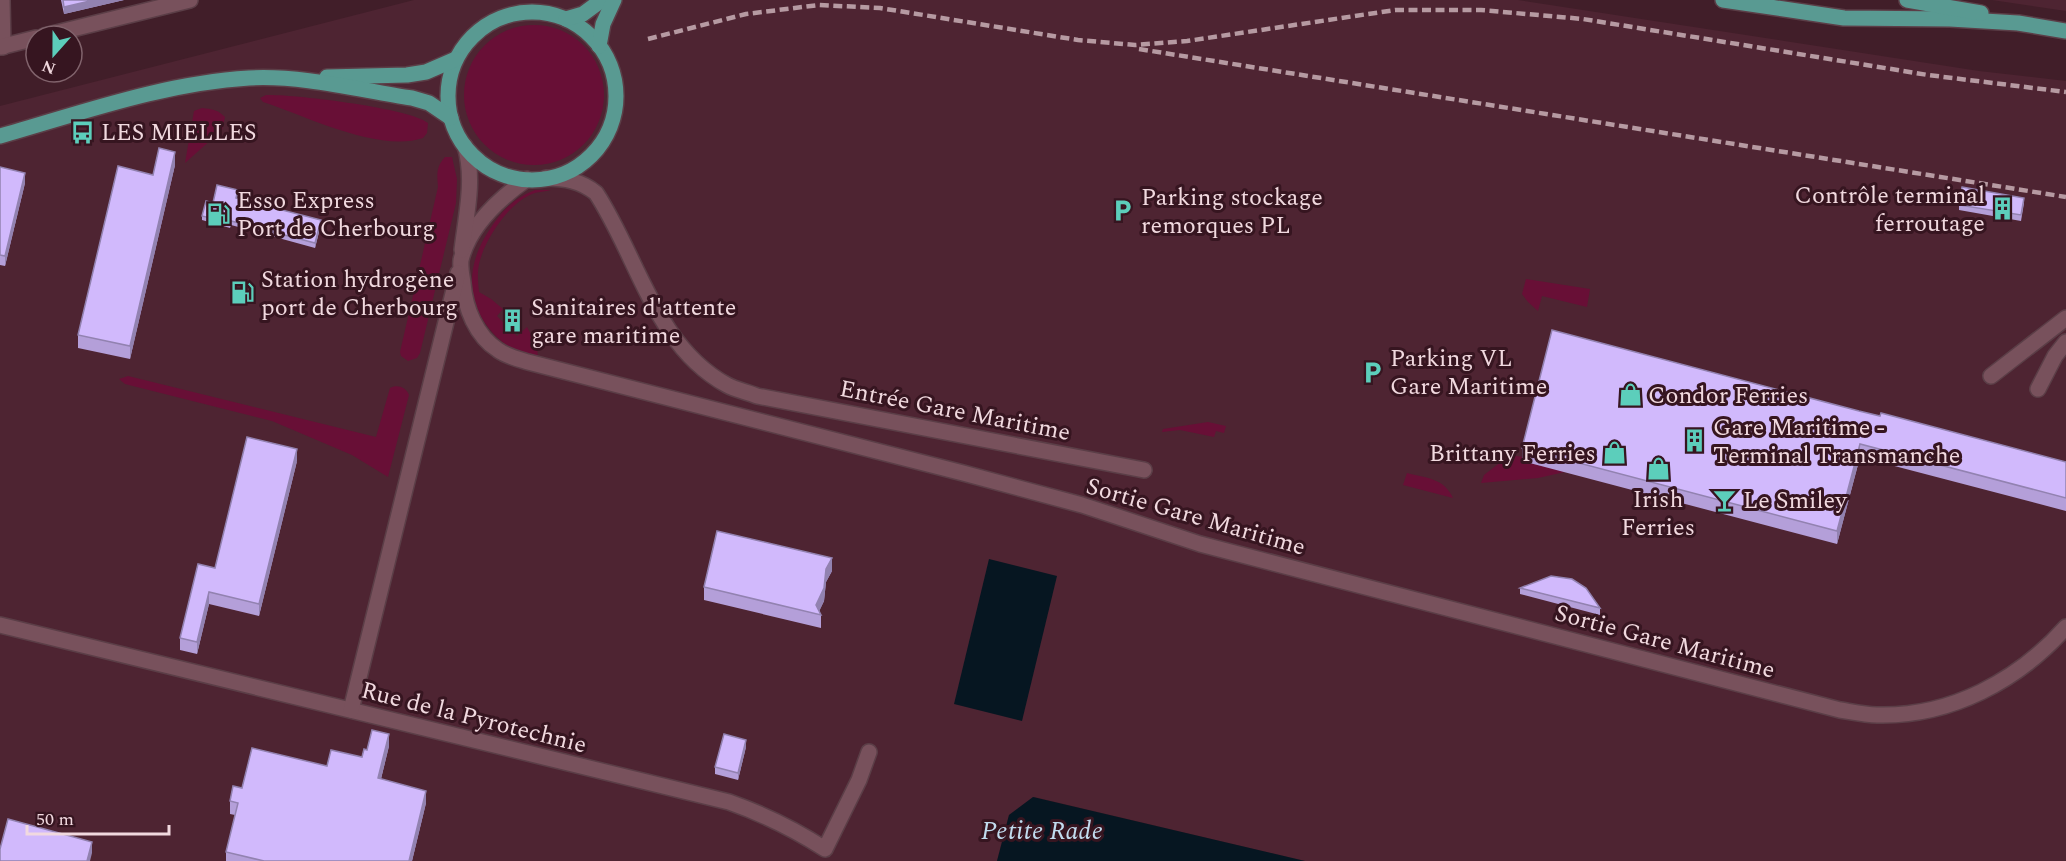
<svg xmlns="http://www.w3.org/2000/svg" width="2066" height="861" viewBox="0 0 2066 861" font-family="Spectral,serif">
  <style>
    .built { fill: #4e2432 }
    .green { fill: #680f36 }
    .water { fill: #061621 }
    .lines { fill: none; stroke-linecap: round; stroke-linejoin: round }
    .minor-casing { stroke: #5b3e47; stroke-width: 18 }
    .major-casing { stroke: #5b3e47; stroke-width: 18 }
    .minor { stroke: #78515c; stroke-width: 15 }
    .major { stroke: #599a92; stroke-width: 15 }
    .rail { stroke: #b69aa2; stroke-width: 4.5; stroke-dasharray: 9 4.5; stroke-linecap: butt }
    .wall { fill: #b49fd9 }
    .shaded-wall { fill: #9282b0 }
    .building { fill: #d1b9fc; stroke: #9282b0; stroke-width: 1.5 }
    .labels { text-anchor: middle; stroke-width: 6; stroke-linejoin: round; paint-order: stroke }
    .poi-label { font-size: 24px; fill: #f1d9df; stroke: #361520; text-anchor: start }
    .street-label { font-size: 24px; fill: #f1d9df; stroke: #361520 }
    .water-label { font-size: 26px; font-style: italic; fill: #c1dbee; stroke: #361520 }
  </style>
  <rect width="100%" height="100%" fill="#411e29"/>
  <g class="built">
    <path d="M414 0H1518L1979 71 2066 81V861H1305L1034 797 1009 815 997 861H0V106Z"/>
    <path d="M1992 0H2066V11Z"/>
  </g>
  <g class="green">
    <circle cx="534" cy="95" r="70"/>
    <path d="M266 95C292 94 410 108 428 123L427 133 423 138C379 153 306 116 263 102L260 98Z"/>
    <path d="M202 108C212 109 218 110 225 117L222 130 185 163 194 111Z"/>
    <path d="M445 157H452L457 179 456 203 420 353 417 358 408 361 401 356 400 352 438 187C437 174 436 167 445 157Z"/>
    <path d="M535 190H551C543 192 534 192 528 196 507 206 484 241 479 264 477 273 478 282 479 292L491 299 503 309 497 316 517 336 527 327 537 346 538 359C530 356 520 354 512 349 469 320 460 275 488 232 501 212 512 199 535 190Z"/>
    <path d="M1526 279 1590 289 1587 307 1542 296 1538 311 1528 302 1522 294Z"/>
    <path d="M128 376 376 437 390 388C397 384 406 387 409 395L388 477 352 455 272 421 125 384 119 379Z"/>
    <path d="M1208 422 1226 426 1224 433 1216 431 1214 437 1180 430 1162 432 1163 429Z"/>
    <path d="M1510 455 1523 457 1522 461 1565 472 1538 478 1481 483 1484 475Z"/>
    <path d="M1407 473C1426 478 1444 478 1453 498L1403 485Z"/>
  </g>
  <g class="water">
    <path d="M989 559 1057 576 1022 721 954 704Z"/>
    <path d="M1033 797 1305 861H997L1009 815Z"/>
  </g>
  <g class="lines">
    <defs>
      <g id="minor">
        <path d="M2 0 3 47"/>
        <path d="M44 36 190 0"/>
        <path d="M0 47 36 38"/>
        <path d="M546 178C565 178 581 181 596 193 638 257 655 346 727 385 736 390 748 392 757 396L1144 470"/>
        <path d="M527 179C500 198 469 226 461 260 460 267 462 276 463 283 465 308 476 336 498 350 506 356 518 359 528 362L963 473 1082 505 1200 544 1840 710C1852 712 1865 715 1877 715 1950 717 2018 681 2066 627"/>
        <path d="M462 250C466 216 475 179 465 146"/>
        <path d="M1991 376 2066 318"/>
        <path d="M2038 389 2055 356 2066 342"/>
        <path d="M0 625 729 802C763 814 794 829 825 849L859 780 869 752"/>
        <path d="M351 710 458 273"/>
      </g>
      <g id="major">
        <path d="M1723 0 1844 18 1950 19 2018 23 2066 31"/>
        <path d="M1907 0 1981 13"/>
        <circle cx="532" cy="96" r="84"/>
        <path d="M566 19 583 14 602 0"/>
        <path d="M599 46 603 24 614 0"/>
        <path d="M327 77 407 75 426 72 456 59"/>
        <path d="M0 136C81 113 164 83 249 78 303 75 359 90 412 98L429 103 451 118"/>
      </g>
    </defs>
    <use href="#minor" class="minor-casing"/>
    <use href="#major" class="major-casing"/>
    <use href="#minor" class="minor"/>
    <use href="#major" class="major"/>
    <g class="rail">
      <path d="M648 39 746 14 819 5 880 8 1078 40 1135 45 1187 41 1395 10H1481L1583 19 1928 75 2066 92"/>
      <path d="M1139 49 2066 197"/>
    </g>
  </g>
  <g class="wall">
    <path d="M61 0H124L64 14Z"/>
    <path d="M175 165 130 359 78 348V335L153 175Z"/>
    <path d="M0 167 25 183 5 266 0 265Z"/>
    <path d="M238 195 237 198 321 224 315 248 231 225 230 228 202 220V216L213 203Z"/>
    <path d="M2024 203 2021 221 1959 210V205Z"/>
    <path d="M1859 411 2066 462V511L1860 457 1837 544 1522 461V448Z"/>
    <path d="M297 461 259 616 209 604 197 654 180 650V638L215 568Z"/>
    <path d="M832 571 826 582 824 601 819 611 821 615V628L704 600V587Z"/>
    <path d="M1520 588 1600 608V615L1520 594Z"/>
    <path d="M389 746 381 779 426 803 412 861H226V852L235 815 230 814V801L242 788 362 757 367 750Z"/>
    <path d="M746 747 738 780 715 774V767Z"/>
  </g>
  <g class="shaded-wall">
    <path d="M94 0H124L64 14V7Z"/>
    <path d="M175 152V165L130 359V346Z"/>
    <path d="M25 173V183L5 266V256Z"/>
    <path d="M321 220V224L315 248V243Z"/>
    <path d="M1860 444V457L1837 544V531Z"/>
    <path d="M297 449V461L259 616V604Z"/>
    <path d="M832 558V571L826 582 824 601 818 614 816 605 826 569Z"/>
    <path d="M209 592V604L197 654V642Z"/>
    <path d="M389 734V746L378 791V778Z"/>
    <path d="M746 740V747L738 780V773Z"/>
    <path d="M426 791V803L412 861H409Z"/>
    <path d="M92 842V853L90 861H87Z"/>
  </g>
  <g class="building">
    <path d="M63 0H94L64 7Z"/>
    <path d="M159 148 175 152 130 346 78 335 118 166 153 175Z"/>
    <path d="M0 167 25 173 5 256 0 255Z"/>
    <path d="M217 185 238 190 236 198 321 220 315 243 231 221 230 223 202 216 206 201 213 203Z"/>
    <path d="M1962 187 2024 198 2021 215 1959 205Z"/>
    <path d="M1552 330 1859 411 1880 416 1881 413 2066 462V498L1860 444 1837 531 1522 448Z"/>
    <path d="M247 437 297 449 259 604 209 592 197 642 180 638 198 564 215 568Z"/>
    <path d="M717 531 832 558 826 569 824 588 816 605 821 615 704 587Z"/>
    <path d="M1551 576 1572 579 1586 588 1600 608 1520 588Z"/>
    <path d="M372 730 389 734 378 778 426 791 409 861H264L226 852 238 803 230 801 233 786 242 788 252 748 327 766 331 750 362 757 364 749 367 750Z"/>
    <path d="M724 734 746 740 738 773 715 767Z"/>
    <path d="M8 819 92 842 87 861H0V849Z"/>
  </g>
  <defs>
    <symbol id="bus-bare" viewBox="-9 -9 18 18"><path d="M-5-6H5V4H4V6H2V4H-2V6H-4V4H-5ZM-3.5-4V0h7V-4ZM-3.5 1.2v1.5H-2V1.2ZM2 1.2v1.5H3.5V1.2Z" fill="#5ccebb" stroke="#361520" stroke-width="2.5" paint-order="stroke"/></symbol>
    <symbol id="building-bare" viewBox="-9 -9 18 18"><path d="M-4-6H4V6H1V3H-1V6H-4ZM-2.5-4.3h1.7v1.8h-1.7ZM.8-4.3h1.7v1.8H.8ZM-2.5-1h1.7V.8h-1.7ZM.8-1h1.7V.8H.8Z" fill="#5ccebb" stroke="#361520" stroke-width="2.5" paint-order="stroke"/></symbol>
    <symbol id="parking-bare" viewBox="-9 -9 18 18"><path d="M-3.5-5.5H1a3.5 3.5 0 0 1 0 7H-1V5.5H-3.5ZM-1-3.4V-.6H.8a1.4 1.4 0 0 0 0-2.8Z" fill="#5ccebb" stroke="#361520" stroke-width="2.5" paint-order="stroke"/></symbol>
    <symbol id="fuel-bare" viewBox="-9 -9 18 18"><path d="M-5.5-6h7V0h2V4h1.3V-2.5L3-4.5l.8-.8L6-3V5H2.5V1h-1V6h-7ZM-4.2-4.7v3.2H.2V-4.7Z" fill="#5ccebb" stroke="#361520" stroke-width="2.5" paint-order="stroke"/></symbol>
    <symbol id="shop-bare" viewBox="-9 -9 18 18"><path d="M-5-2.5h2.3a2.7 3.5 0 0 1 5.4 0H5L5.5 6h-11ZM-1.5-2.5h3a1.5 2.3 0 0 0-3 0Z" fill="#5ccebb" stroke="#361520" stroke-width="2.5" paint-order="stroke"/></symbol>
    <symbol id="bar-bare" viewBox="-9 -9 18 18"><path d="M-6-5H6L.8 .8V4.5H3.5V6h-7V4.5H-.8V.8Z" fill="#5ccebb" stroke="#361520" stroke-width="2.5" paint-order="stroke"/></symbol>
  </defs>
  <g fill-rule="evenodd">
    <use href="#bus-bare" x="66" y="116" width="33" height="33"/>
    <use href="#building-bare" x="1986" y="192" width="33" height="33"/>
    <use href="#parking-bare" x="1106" y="194" width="33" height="33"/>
    <use href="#fuel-bare" x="202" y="198" width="33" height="33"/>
    <use href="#fuel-bare" x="226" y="276" width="33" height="33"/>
    <use href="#building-bare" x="496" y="304" width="33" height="33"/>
    <use href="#parking-bare" x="1356" y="356" width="33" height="33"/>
    <use href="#shop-bare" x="1614" y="378" width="33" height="33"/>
    <use href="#building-bare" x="1678" y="424" width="33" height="33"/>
    <use href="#shop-bare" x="1598" y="436" width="33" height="33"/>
    <use href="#shop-bare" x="1642" y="452" width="33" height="33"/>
    <use href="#bar-bare" x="1708" y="484" width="33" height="33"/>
  </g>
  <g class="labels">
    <g class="poi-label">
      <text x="101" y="140">LES MIELLES</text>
      <text x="1985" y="203" text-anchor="end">Contrôle terminal<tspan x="1985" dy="28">ferroutage</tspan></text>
      <text x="1141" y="205">Parking stockage<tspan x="1141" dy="28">remorques PL</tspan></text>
      <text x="237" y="208">Esso Express<tspan x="237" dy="28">Port de Cherbourg</tspan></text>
      <text x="261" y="287">Station hydrogène<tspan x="261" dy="28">port de Cherbourg</tspan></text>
      <text x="531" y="315">Sanitaires d'attente<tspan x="531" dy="28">gare maritime</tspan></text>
      <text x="1390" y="366">Parking VL<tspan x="1390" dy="28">Gare Maritime</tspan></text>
      <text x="1648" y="403">Condor Ferries</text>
      <text x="1713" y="435">Gare Maritime -<tspan x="1713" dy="28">Terminal Transmanche</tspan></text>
      <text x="1596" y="461" text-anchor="end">Brittany Ferries</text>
      <text x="1658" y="507" text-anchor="middle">Irish<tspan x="1658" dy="28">Ferries</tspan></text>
      <text x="1743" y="508">Le Smiley</text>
    </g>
    <g class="street-label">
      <text transform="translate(955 410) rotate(11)" y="8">Entrée Gare Maritime</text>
      <text transform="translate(1196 516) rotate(16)" y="8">Sortie Gare Maritime</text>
      <text transform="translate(1665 641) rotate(15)" y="8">Sortie Gare Maritime</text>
      <text transform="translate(474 717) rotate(14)" y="8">Rue de la Pyrotechnie</text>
    </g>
    <g class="water-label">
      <text x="1042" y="839">Petite Rade</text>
    </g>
  </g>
  <g transform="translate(54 54) rotate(201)"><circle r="28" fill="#361520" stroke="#81636c" stroke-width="1.5"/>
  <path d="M0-4.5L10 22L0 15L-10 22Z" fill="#5ccebb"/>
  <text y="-9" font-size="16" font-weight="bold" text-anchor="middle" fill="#f1d9df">N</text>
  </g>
  <path d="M27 825v9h142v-9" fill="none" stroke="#f1d9df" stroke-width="3"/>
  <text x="36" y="825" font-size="18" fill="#f1d9df" stroke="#361520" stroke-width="4.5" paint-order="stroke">50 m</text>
</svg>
